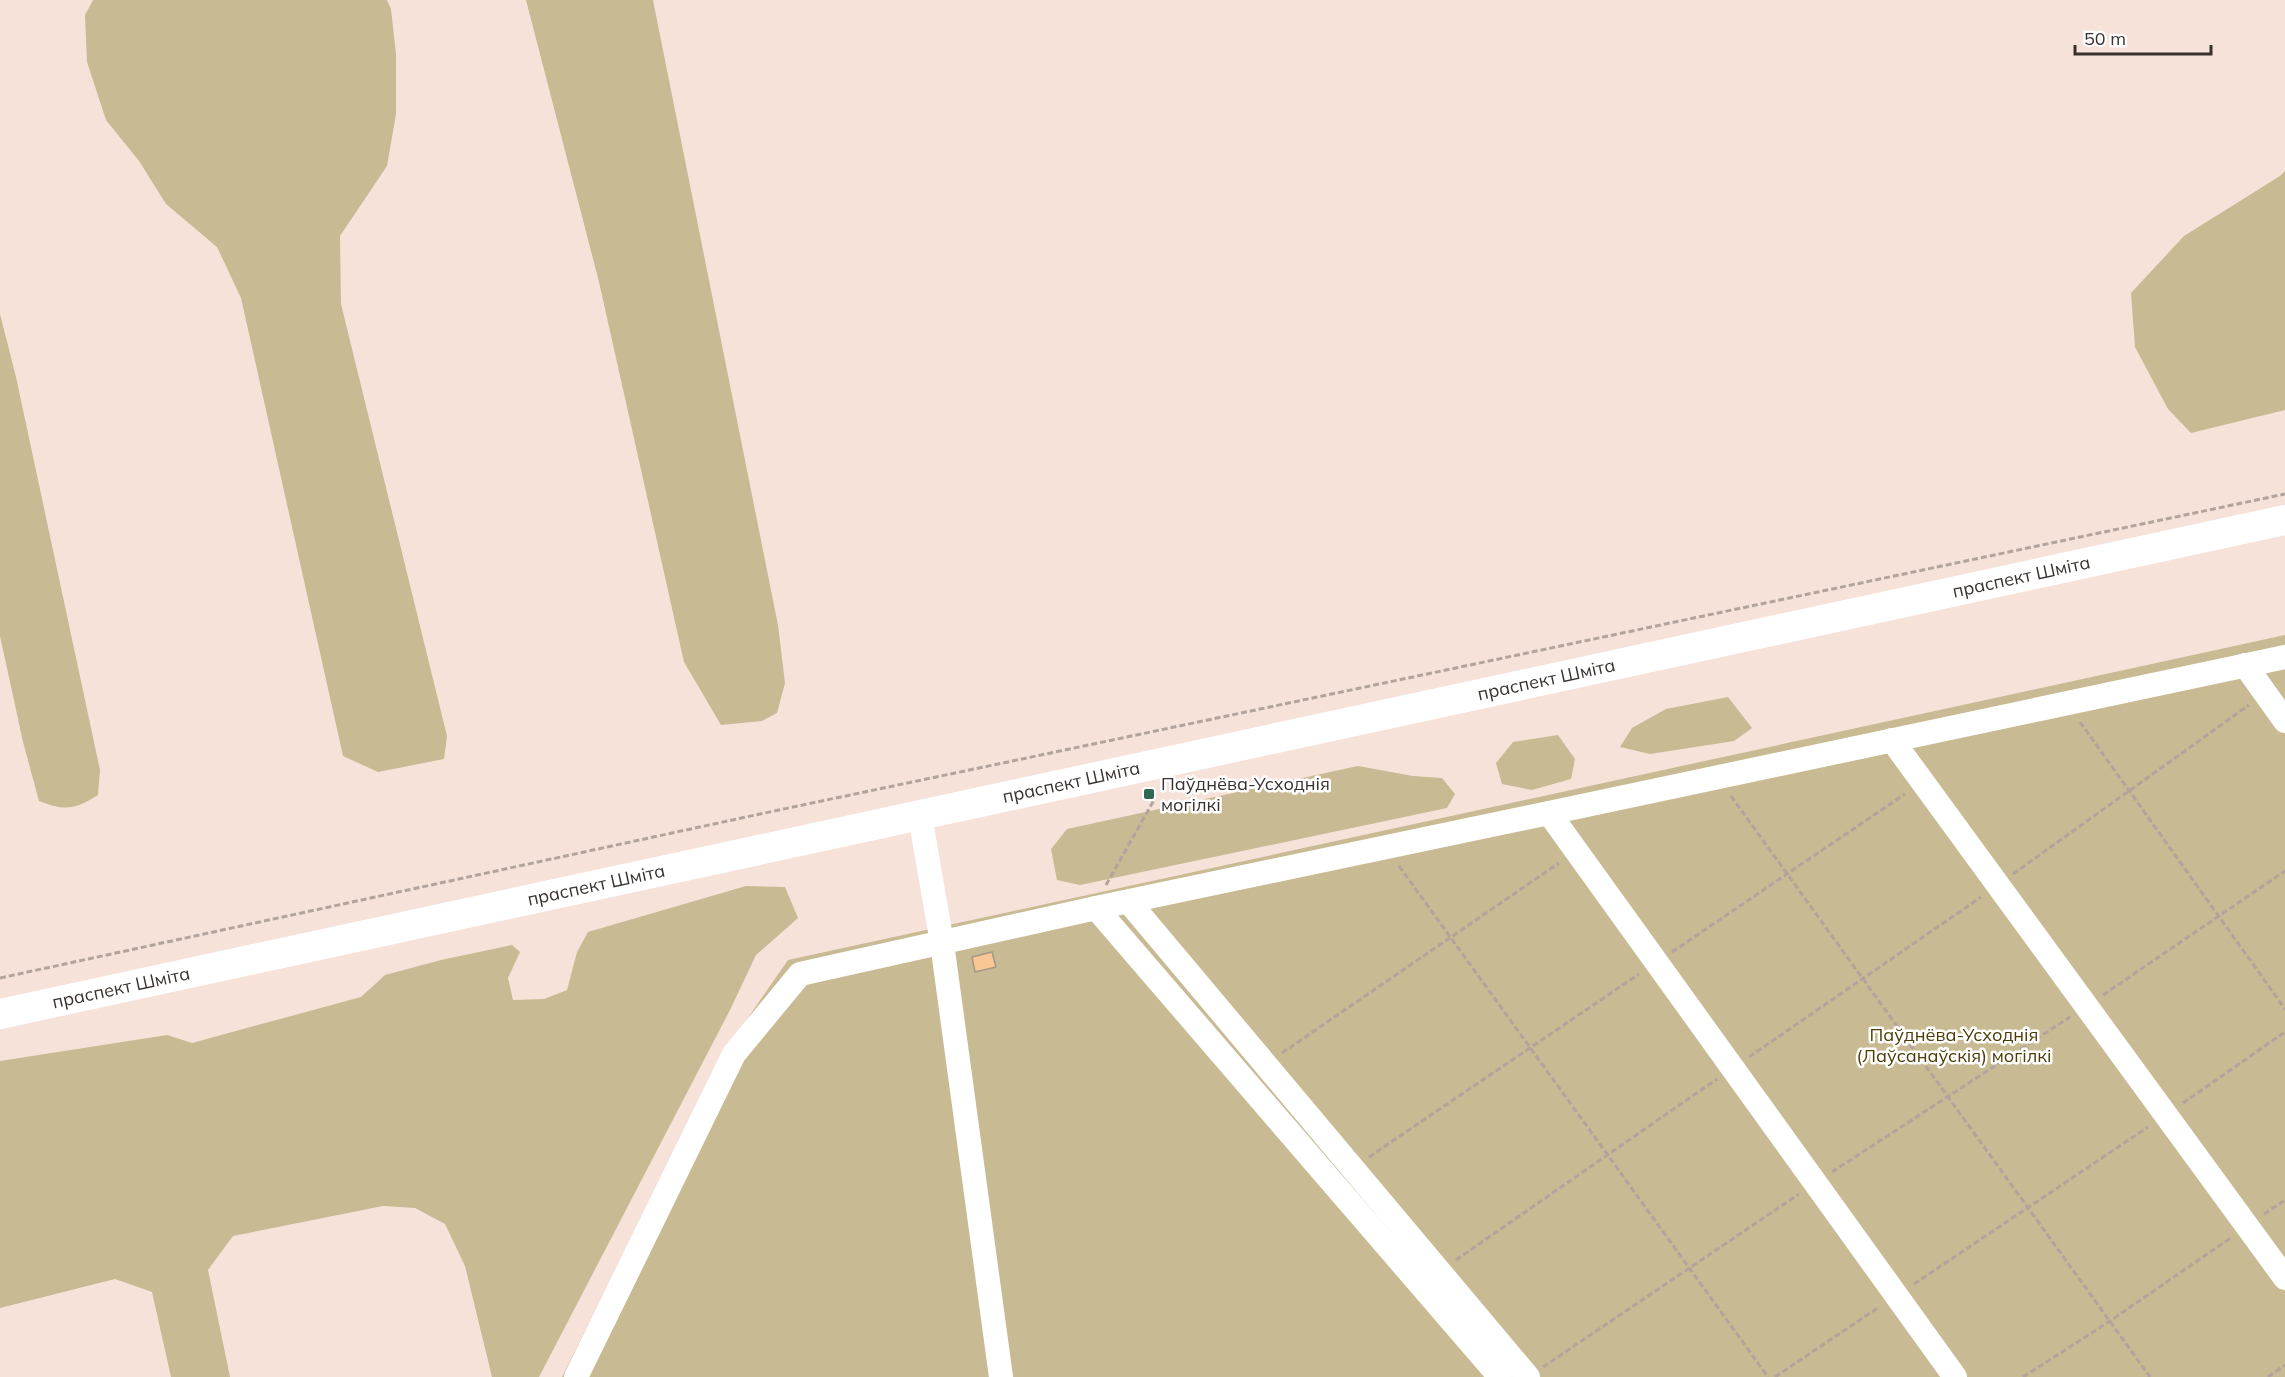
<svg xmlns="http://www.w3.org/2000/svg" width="2285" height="1377" viewBox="0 0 2285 1377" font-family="Mulish,sans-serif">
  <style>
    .green { fill: #c8ba92 }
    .building { fill: #f9c794; stroke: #a59789; stroke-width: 1.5 }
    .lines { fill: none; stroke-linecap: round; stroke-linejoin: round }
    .path { stroke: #b3a39d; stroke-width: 3; stroke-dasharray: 6 3; stroke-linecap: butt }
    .minor { stroke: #fff; stroke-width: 24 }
    .major { stroke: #fff; stroke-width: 30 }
    .poi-dot { fill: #306851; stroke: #fff; stroke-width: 2 }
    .labels { text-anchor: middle; stroke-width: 5; stroke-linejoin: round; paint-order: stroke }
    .street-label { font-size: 18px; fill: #39312e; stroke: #fff }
    .poi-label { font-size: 18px; fill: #39312e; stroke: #fff; text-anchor: start }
    .park-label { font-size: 18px; fill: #4c3c06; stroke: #fff }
  </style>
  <rect width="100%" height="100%" fill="#f7e2da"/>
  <g class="green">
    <path d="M93 0H387L391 9 396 54V114L387 166 340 236 341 304 447 736 444 759 378 772 343 756 241 298 217 247 166 204 139 161 106 120 87 62 85 15Z"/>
    <path d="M526 0H653L778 625 785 683 777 713 762 721 721 725 684 662 599 282Z"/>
    <path d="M2285 171V410L2191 433 2168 409 2135 347 2131 293 2184 236 2280 176Z"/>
    <path d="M0 314 16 377 100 770 98 795C74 810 65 811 39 801L23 742 0 636Z"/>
    <path d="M2285 635V1377H562L727 1048 788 960Z"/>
    <path d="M1728 697 1752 728 1734 741 1650 754 1620 747 1632 728 1666 709Z"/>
    <path d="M1558 735 1575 759 1571 779 1532 790 1502 784 1496 763 1513 742Z"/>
    <path d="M1358 766 1413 776 1442 778 1455 794 1447 808 1080 885 1057 880 1051 849 1067 829Z"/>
    <path d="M746 886 785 887 798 918 756 955 730 1010 539 1377H492L465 1266 445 1224 415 1208 383 1206 233 1236 208 1270 230 1377H171L152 1292 115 1279 0 1308V1061L167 1035 192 1043 361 997 385 975 441 960 512 945 520 952 508 978 513 1000 544 999 567 990 577 952 588 932Z"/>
  </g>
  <path class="building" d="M992 952 996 967 975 972 972 957Z"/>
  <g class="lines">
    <g class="path">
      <path d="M2080 722 2285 1009"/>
      <path d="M1731 796 2150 1377"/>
      <path d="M1399 866 1768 1377"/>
      <path d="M2013 874 2249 705"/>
      <path d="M1106 885 1154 800"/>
      <path d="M1672 952 1905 794"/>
      <path d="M0 978 774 811 2285 494"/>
      <path d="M2103 995 2285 871"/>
      <path d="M1282 1053 1559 863"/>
      <path d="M1749 1057 1981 897"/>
      <path d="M2183 1103 2285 1032"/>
      <path d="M1369 1157 1639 974"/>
      <path d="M1832 1172 2070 1017"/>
      <path d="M2264 1214 2285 1200"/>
      <path d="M1456 1260 1717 1079"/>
      <path d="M1914 1284 2148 1127"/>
      <path d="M1543 1367 1799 1194"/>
      <path d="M1775 1377 1879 1307"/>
      <path d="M2023 1377 2110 1321 2232 1237"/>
      <path d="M2268 1377 2285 1365"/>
    </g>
    <g class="minor">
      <path d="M2245 665 2285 721"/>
      <path d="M1892 740 2285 1278"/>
      <path d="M1549 813 2285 657"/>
      <path d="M920 816 942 943 1001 1377"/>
      <path d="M1129 902 1528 1377"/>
      <path d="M1096 908 1549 813 1955 1377"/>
      <path d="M576 1377 734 1054 800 974 1096 908 1500 1377"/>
    </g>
    <path class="major" id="s1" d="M0 1014 2285 520"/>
  </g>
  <rect class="poi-dot" x="1143" y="788" width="12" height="12" rx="3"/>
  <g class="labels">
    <g class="street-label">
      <text dy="6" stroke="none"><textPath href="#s1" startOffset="2068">праспект Шміта</textPath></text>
      <text dy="6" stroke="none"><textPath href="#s1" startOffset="1582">праспект Шміта</textPath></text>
      <text dy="6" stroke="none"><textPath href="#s1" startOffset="1096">праспект Шміта</textPath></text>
      <text dy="6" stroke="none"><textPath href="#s1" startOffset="610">праспект Шміта</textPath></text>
      <text dy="6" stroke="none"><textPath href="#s1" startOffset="124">праспект Шміта</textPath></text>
    </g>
    <g class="poi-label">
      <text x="1161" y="790">Паўднёва-Усходнія<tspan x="1161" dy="21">могілкі</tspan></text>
    </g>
    <g class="park-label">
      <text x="1954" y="1041">Паўднёва-Усходнія<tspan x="1954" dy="21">(Лаўсанаўскія) могілкі</tspan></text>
    </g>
  </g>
  <path d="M2075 45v9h136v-9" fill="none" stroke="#39312e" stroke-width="3"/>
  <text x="2084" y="45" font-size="18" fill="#39312e" stroke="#ffffff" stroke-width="4.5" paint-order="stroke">50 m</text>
</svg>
